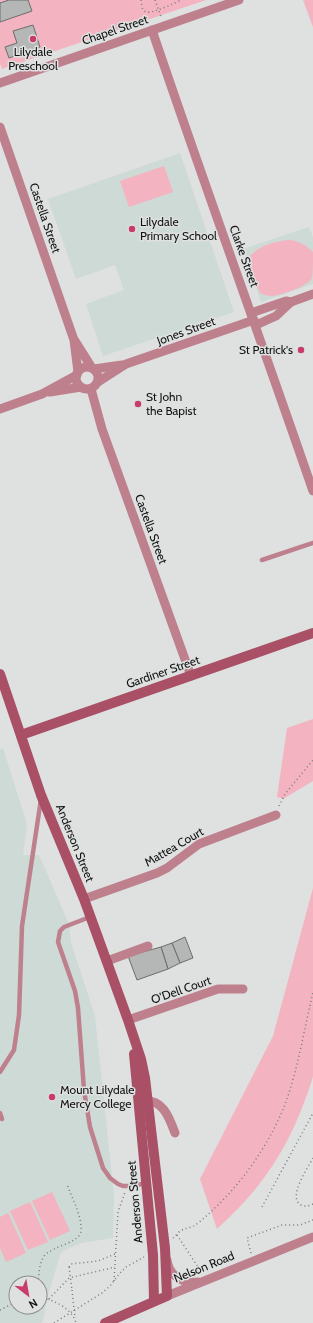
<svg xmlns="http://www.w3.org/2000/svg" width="313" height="1323" viewBox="0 0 313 1323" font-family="Cabin,sans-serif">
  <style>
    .built { fill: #cedad5; fill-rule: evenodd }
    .green { fill: #f4b3c0 }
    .building { fill: #b4b7b6; stroke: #6b6e6c }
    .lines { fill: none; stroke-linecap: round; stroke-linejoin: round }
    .path { stroke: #7a7c7c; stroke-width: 1.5; stroke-dasharray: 1 3; stroke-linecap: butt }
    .lane { stroke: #bf808e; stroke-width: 4.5 }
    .street { stroke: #bf808e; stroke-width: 9 }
    .secondary { stroke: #a94f66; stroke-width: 10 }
    .path-bridge { stroke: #7a7c7c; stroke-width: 1.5; stroke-dasharray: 1 3; stroke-linecap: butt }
    .poi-dot { fill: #c93c69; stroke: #dee1e0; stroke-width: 1.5 }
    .labels { text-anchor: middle; stroke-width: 3; stroke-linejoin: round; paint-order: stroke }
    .street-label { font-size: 12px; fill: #121313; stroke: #dee1e0 }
    .poi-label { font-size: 12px; fill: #121313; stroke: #dee1e0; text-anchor: start }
  </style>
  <rect width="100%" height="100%" fill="#dee1e0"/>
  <g class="built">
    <path d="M180 153 234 312 103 356 86 304 124 290 115 265 76 279 48 199Z"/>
    <path d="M309 227 313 237V284L261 302 243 249Z"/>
    <path d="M3 748 27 824 23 855H39L69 924 71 943 95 1016 114 1196 113 1238 81 1243 61 1252 48 1295 43 1321 41 1323H0V749ZM16 1283H40V1307H16Z"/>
  </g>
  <g class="green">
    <path d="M0 0H206L2 69 0 64Z"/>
    <path d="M303 0H313V27Z"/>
    <path d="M164 166 173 192 129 207 120 181Z"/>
    <path d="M288 240C298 240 306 245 313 252 313 260 313 271 312 278 309 286 281 295 272 296 268 296 264 295 260 293L249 266 248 258C260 245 272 242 288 240Z"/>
    <path d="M313 719V781L283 799 277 797 287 728Z"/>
    <path d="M313 888V1076L312 1080C292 1142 266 1185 217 1229L200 1179 273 1036Z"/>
    <path d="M52 1192 70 1231 50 1240 32 1201Z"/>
    <path d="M30 1202 48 1242 28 1250 10 1211Z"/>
    <path d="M8 1213 26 1253 6 1262 0 1248V1217Z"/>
  </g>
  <g class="building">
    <path d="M9 0H28L32 11 0 22V3Z"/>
    <path d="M33 25 40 47 9 58 5 47 17 43 13 31Z"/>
    <path d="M185 937 193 958 180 963 172 943Z"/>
    <path d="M172 943 180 963 168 969 161 947Z"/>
    <path d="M161 947 168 969 137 980 128 956Z"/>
  </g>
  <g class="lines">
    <g class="path">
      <path d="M141 0C142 4 141 10 146 12 152 14 175 3 181 0"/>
      <path d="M155 0 161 17"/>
      <path d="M279 806 285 794 313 760"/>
      <path d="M313 1158C308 1168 287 1197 301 1205 305 1207 309 1206 313 1204"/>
      <path d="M262 1207 313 1113"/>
      <path d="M177 1235 198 1267 200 1270 205 1271"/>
      <path d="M173 1238C176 1236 179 1231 182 1230 187 1227 191 1229 198 1223 235 1193 266 1151 284 1107 298 1070 304 1030 313 992"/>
      <path d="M251 1253 247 1238 282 1225H300L313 1220"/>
      <path d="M69 1267 71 1264 98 1261 115 1254"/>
      <path d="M114 1281 118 1212 125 1192"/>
      <path d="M38 1283C39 1274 39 1264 44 1256 52 1246 80 1243 81 1231 82 1215 72 1199 67 1184"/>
      <path d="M72 1290 75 1318"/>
      <path d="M40 1297C53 1300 72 1308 76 1323"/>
      <path d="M49 1299 69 1278 115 1267"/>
      <path d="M0 1310 16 1302"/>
      <path d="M54 1323 102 1293 110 1286 119 1274 126 1267 144 1257"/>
    </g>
    <g class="lane">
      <path d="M262 560 313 543"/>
      <path d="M90 917 64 927 60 931 58 942 75 991 78 1008 84 1090 90 1127 103 1168 110 1178 118 1184 123 1186H132L147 1183"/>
      <path d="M0 1072 14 1050 19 1015 22 926 41 799"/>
      <path d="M0 1113 2 1119"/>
    </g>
    <g class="street">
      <path d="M152 30C204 184 260 337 313 491"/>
      <path d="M0 83 239 0"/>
      <path d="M0 127 74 340 78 372"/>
      <path d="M251 313 286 301 291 302 313 294"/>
      <path d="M256 325 276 316 291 302"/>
      <path d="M75 341 92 368"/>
      <circle cx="87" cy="378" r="11"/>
      <path d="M94 369 122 365"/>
      <path d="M98 382 126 364 254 320"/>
      <path d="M91 389 102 429 191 676"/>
      <path d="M50 392 81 387"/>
      <path d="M0 409 42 394 77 375"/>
      <path d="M84 899 157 873 167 868 199 844 276 815"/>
      <path d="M107 961 148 946"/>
      <path d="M128 1020 218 989H243"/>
      <path d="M143 1101C163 1099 169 1117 175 1133"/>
      <path d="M167 1260C169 1275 182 1284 198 1282"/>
      <path d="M167 1296 313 1237"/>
    </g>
    <g class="secondary">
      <path d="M0 674 41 795 84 899 128 1020 141 1059 145 1078 165 1248 167 1296 105 1323"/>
      <path d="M21 735 313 633"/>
      <path d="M134 1054 153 1255 154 1301"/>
    </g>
    <path class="path-bridge" d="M69 1267 72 1290"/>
  </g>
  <g class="poi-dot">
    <circle cx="33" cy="39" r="4"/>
    <circle cx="132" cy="229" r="4"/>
    <circle cx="301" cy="350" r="4"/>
    <circle cx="138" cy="404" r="4"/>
    <circle cx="52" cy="1097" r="4"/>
  </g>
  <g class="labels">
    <g class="street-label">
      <text transform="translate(115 30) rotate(-19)" y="4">Chapel Street</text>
      <text transform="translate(45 218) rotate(71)" y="4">Castella Street</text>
      <text transform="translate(244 256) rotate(70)" y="4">Clarke Street</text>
      <text transform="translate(186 331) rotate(-20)" y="4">Jones Street</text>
      <text transform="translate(151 529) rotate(70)" y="4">Castella Street</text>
      <text transform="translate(163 672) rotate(-19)" y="4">Gardiner Street</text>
      <text transform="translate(75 843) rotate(68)" y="4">Anderson Street</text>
      <text transform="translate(174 847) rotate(-30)" y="4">Mattea Court</text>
      <text transform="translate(181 990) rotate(-19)" y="4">O'Dell Court</text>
      <text transform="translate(135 1202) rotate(-95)" y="4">Anderson Street</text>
      <text transform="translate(204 1267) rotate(-22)" y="4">Nelson Road</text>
    </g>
    <g class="poi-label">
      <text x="33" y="56" text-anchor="middle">Lilydale<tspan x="33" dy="14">Preschool</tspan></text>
      <text x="140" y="226">Lilydale<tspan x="140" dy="14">Primary School</tspan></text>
      <text x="293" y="354" text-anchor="end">St Patrick's</text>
      <text x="146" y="401">St John<tspan x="146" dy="14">the Bapist</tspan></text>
      <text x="60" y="1094">Mount Lilydale<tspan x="60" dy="14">Mercy College</tspan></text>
    </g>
  </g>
  <g transform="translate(28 1295) rotate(149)"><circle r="19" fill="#dee1e0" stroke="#8c8f8e"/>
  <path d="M0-3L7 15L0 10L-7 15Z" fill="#c93c69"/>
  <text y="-6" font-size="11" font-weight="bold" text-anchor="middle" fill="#121313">N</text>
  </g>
</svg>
